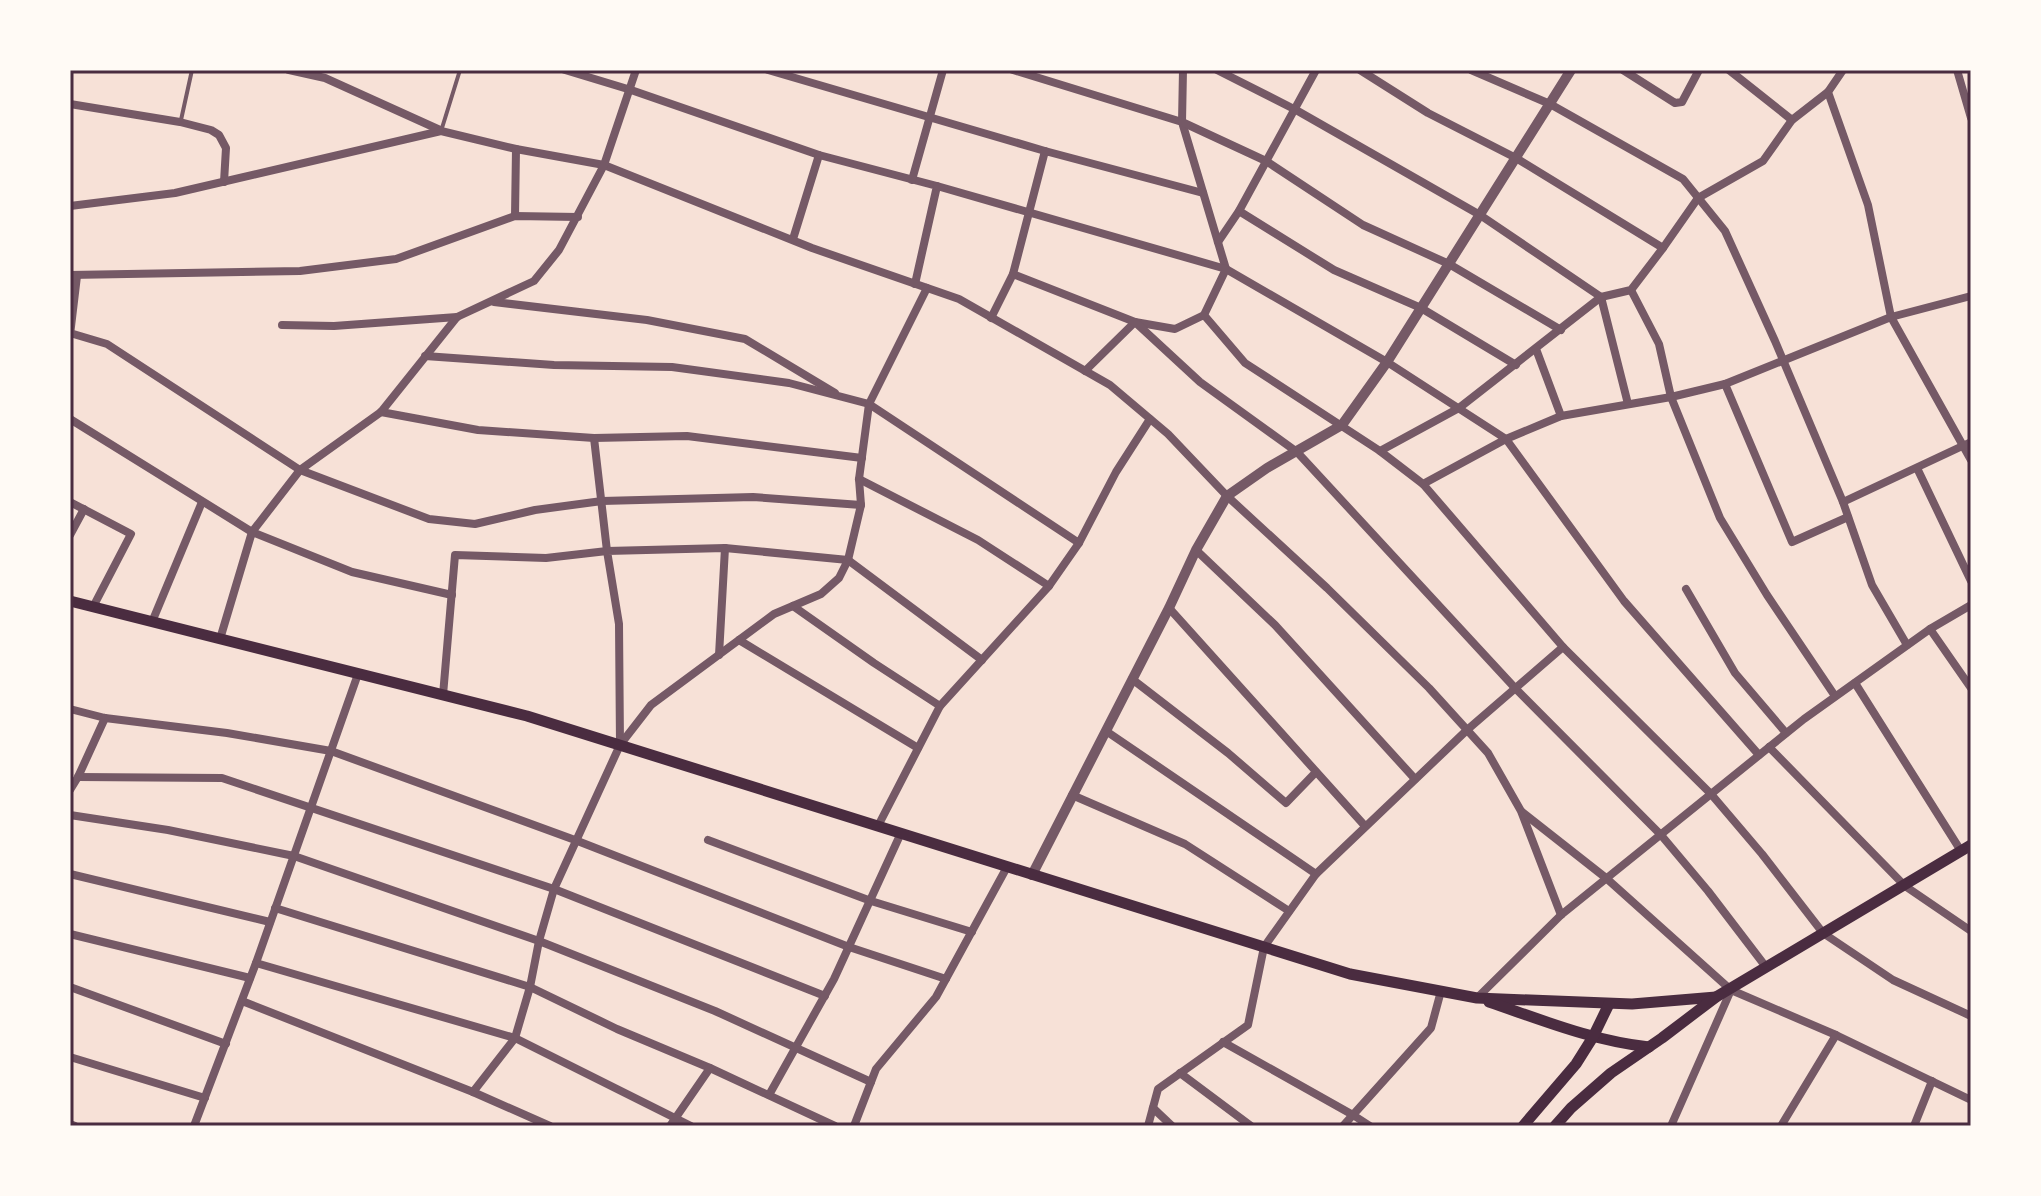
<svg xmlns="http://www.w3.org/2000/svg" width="2041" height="1196" viewBox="0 0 2041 1196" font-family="'Alegreya Sans',sans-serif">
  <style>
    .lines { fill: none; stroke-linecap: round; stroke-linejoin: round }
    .service { stroke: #755966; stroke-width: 4 }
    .minor { stroke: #755966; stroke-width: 8 }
    .tertiary { stroke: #755966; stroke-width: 10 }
    .secondary { stroke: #4a2c40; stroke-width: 11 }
    .neatline { fill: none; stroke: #4a2c40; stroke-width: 3 }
  </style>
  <rect width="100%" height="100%" fill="#f7e1d7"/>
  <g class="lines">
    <g class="service">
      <path d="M181 120 192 70"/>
      <path d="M442 128 460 70"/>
    </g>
    <g class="minor">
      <path d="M289 70 325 78 440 130"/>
      <path d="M565 70 631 90 819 155 793 239"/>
      <path d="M768 70 1045 151"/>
      <path d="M1013 70 1182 122 1226 269 1204 315 1175 329 1135 322 1085 371"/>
      <path d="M1183 70 1182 122 1266 161 1363 225 1449 264 1561 330"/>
      <path d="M1217 70 1296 110 1480 215 1601 297 1628 404"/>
      <path d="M1360 70 1428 113 1516 158 1663 248"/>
      <path d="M1471 70 1550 104 1683 179 1725 231 1775 341 1843 502 1872 585 1907 645"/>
      <path d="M1623 70 1675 103 1682 102 1699 70"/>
      <path d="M1729 70 1792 120"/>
      <path d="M1843 70 1828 92 1868 205 1891 317 1971 460"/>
      <path d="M1957 70 1971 118"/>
      <path d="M70 104 180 122 211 130 219 135 226 148 224 182"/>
      <path d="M819 155 937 186 915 284"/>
      <path d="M912 180 943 70"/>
      <path d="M937 186 1226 269 1387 362 1506 439 1423 484 1380 451"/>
      <path d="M70 206 175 193 441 131 516 149 604 165 812 248 959 299 1110 385 1168 434 1227 496 1327 588 1429 688 1488 753 1521 811 1561 915"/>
      <path d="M1239 211 1334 270 1421 308 1516 365"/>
      <path d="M515 216 516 149"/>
      <path d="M1218 242 1239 211 1316 70"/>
      <path d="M1013 274 1045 151 1203 193"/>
      <path d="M70 275 300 271 396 259 515 216 578 217"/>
      <path d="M1631 290 1659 344 1671 397 1561 416 1506 439 1624 601 1759 755"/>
      <path d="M494 302 647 320 745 339 835 393"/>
      <path d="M1204 315 1245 363 1380 451 1459 408 1601 297 1631 290 1663 248 1698 198 1763 161 1792 120 1828 92"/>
      <path d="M991 318 1013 274 1135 322 1200 382 1297 452 1515 688 1661 835 1708 891 1766 967"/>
      <path d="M282 325 334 326 457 317"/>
      <path d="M70 333 107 344 300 470 429 519 475 524 535 510 602 501 753 497 861 505"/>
      <path d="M70 335 77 276"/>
      <path d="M1536 349 1561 416"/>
      <path d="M425 356 554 365 672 367 789 383 869 404 1079 543 1116 472 1150 419"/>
      <path d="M1725 384 1792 542 1848 517"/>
      <path d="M381 412 478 430 594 438 687 436 862 458"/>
      <path d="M70 419 252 532 352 572 452 595"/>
      <path d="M1917 468 1971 581"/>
      <path d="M859 479 978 540 1049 586 1079 543"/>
      <path d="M1423 484 1563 647 1711 794 1762 854 1823 933 1893 980 1971 1016"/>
      <path d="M70 502 131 534 93 607"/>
      <path d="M1843 502 1971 442"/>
      <path d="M70 535 84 509"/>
      <path d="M1196 550 1275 625 1415 779"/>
      <path d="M1686 589 1735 673 1786 733"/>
      <path d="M793 606 874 663 940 706"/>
      <path d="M1169 608 1365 826"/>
      <path d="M152 622 202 502"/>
      <path d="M1930 629 1971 688"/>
      <path d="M220 639 252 532 300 470 381 412 457 317 534 281 559 250 604 165 636 70"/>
      <path d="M739 640 918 748"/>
      <path d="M719 655 725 548"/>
      <path d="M1132 679 1228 753 1286 803 1316 772"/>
      <path d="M1855 683 1961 851"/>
      <path d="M443 695 455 555 546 558 607 551 594 438"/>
      <path d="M1835 696 1767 595 1720 518 1671 397 1725 384 1891 317 1971 296"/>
      <path d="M70 709 105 718 227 733 331 751 575 840 849 947 946 979"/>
      <path d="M1106 731 1316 874"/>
      <path d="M620 745 619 624 607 551 725 548 848 560 982 660"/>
      <path d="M1769 747 1905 886 1971 931"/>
      <path d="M78 777 222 778 554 889 825 996"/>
      <path d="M70 790 78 777 105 718"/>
      <path d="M1072 795 1185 844 1289 911"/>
      <path d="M1522 812 1606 878 1731 990 1836 1035 1971 1100"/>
      <path d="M70 815 168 830 294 856 539 941 715 1011 871 1082"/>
      <path d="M878 826 940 706 1049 586"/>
      <path d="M708 840 871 901 972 932"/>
      <path d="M70 874 270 922"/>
      <path d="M275 908 530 987 539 941 554 889 620 745 651 705 774 614 821 594 839 578 848 560 861 505 859 479 869 404 927 288"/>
      <path d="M70 934 250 978"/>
      <path d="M256 963 515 1038 691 1126"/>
      <path d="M70 987 226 1044"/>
      <path d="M1477 998 1561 915 1804 719 1930 629 1971 605"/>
      <path d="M242 1001 473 1092 550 1126"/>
      <path d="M1223 1042 1353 1115 1370 1126"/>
      <path d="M70 1057 205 1098"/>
      <path d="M1180 1073 1251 1126"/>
      <path d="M473 1092 515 1038 530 987 617 1029 710 1068 835 1126"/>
      <path d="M769 1095 834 979 901 833"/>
      <path d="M1153 1108 1172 1126"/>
      <path d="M70 1124 75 1126"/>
      <path d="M194 1126 256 963 358 674"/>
      <path d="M670 1126 710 1068"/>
      <path d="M854 1126 876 1069 936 997 1007 867"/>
      <path d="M1148 1126 1158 1089 1248 1025 1264 947 1316 874 1467 730 1563 647"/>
      <path d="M1343 1126 1431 1028 1441 991"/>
      <path d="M1671 1126 1731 990"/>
      <path d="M1781 1126 1836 1035"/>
      <path d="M1914 1126 1932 1081"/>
    </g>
    <path class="tertiary" d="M1032 875 1169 608 1196 550 1227 496 1267 468 1342 425 1387 362 1571 70"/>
    <g class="secondary">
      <path d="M70 601 527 716 1350 974 1477 998 1632 1004 1716 997"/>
      <path d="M1489 1002C1542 1020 1593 1041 1649 1047"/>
      <path d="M1523 1126 1576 1064 1593 1037 1609 1004"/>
      <path d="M1555 1126 1571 1108 1611 1073 1662 1038 1716 997 1971 845"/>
    </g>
  </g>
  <rect width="2041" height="1196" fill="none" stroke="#fffaf5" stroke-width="144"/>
  <rect x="72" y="72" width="1897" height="1052" class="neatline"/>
</svg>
